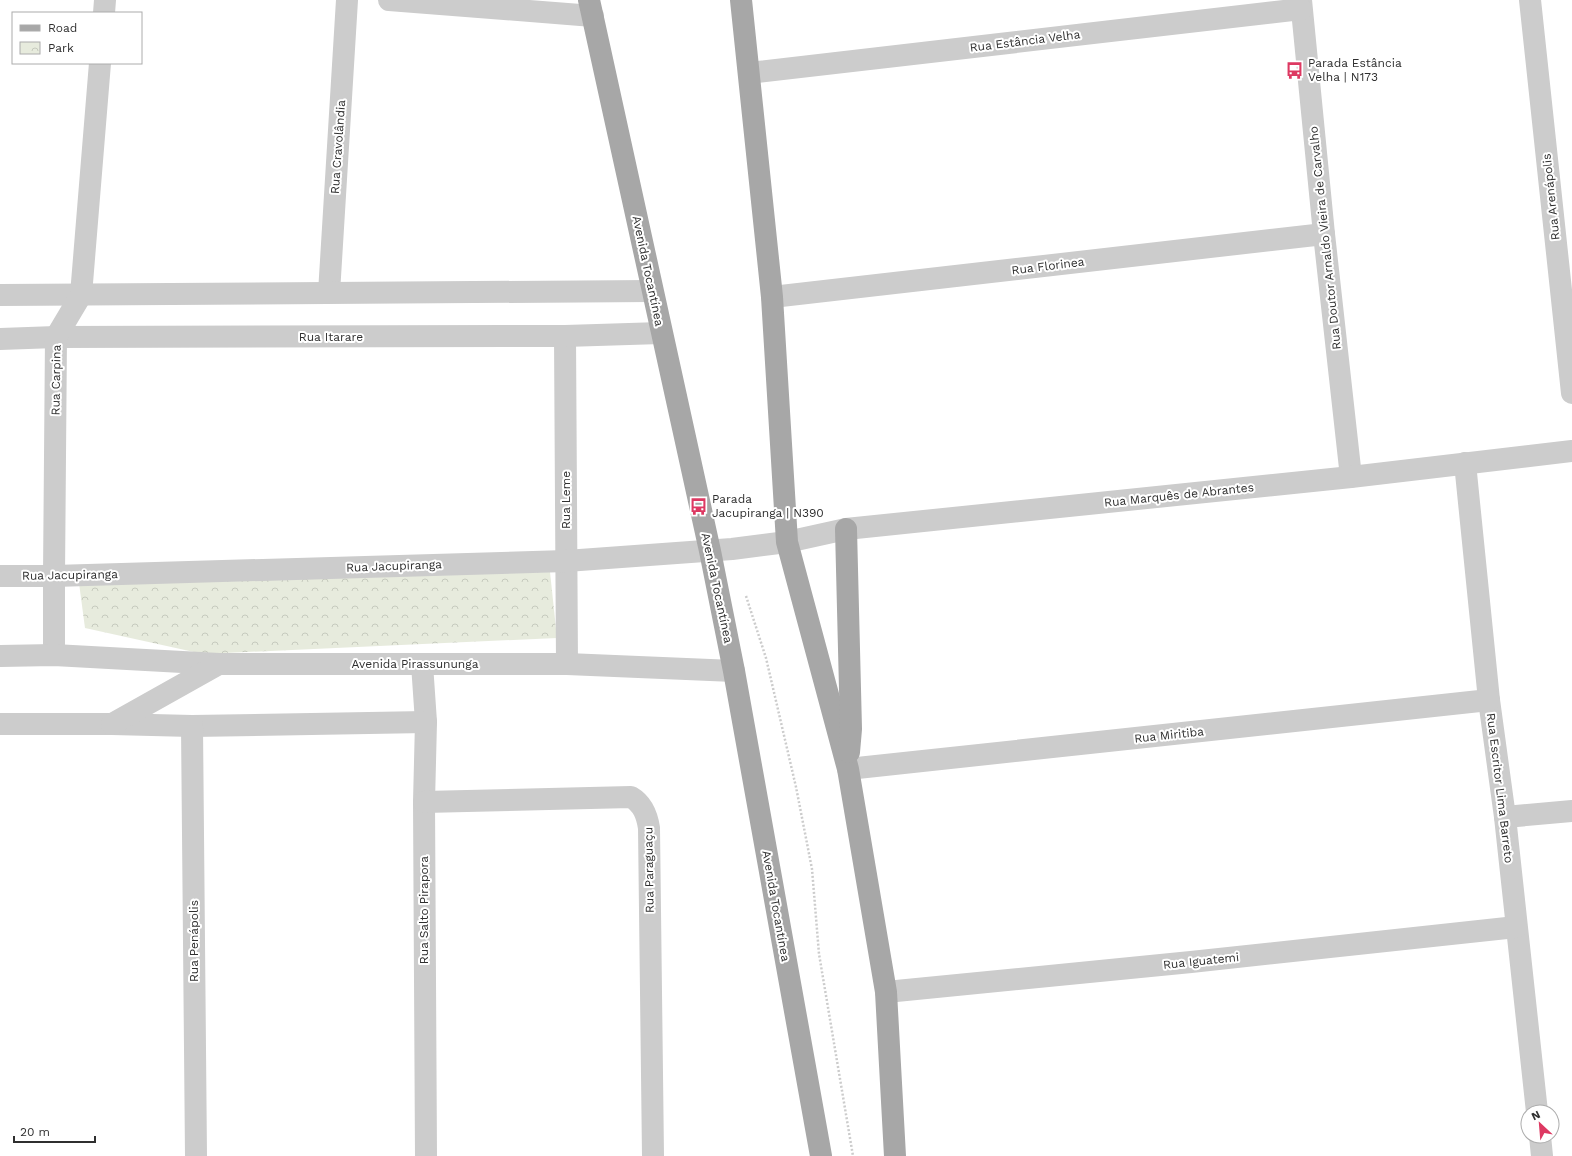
<svg xmlns="http://www.w3.org/2000/svg" width="1572" height="1156" viewBox="0 0 1572 1156" font-family="'Work Sans',sans-serif">
  <style>
    .park { fill: url(#park-crowns) }
    .lines { fill: none; stroke-linecap: round; stroke-linejoin: round }
    .path { stroke: #ccc; stroke-width: 2.5; stroke-dasharray: 2 2; stroke-linecap: butt }
    .minor { stroke: #ccc; stroke-width: 22 }
    .major { stroke: #a7a7a7; stroke-width: 22 }
    .labels { text-anchor: middle; stroke-width: 4; stroke-linejoin: round; paint-order: stroke }
    .street-label { font-size: 12px; fill: #2f2f2f; stroke: #fff }
    .poi-label { font-size: 12px; fill: #2f2f2f; stroke: #fff; text-anchor: start }
  </style>
  <defs>
    <pattern id="park-crowns" width="20" height="18" patternUnits="userSpaceOnUse"><rect width="20" height="18" fill="#e7ebdd"/><path d="M2 6a3 3 0 1 1 6 0M12 15a3 3 0 1 1 6 0" fill="none" stroke="#c6cabe"/></pattern>
  </defs>
  <rect width="100%" height="100%" fill="#fff"/>
  <path class="park" d="M550 572 557 638 203 654 85 628 79 583Z"/>
  <g class="lines">
    <path class="path" d="M746 596 766 658 796 787 812 869 819 954 853 1156"/>
    <g class="minor">
      <path d="M389 0 593 16"/>
      <path d="M1301 0 1324 234 1351 477"/>
      <path d="M1530 0 1572 393"/>
      <path d="M104 13 105 0"/>
      <path d="M749 73 1301 9"/>
      <path d="M329 293 347 0"/>
      <path d="M0 295 652 291"/>
      <path d="M772 297 1324 234"/>
      <path d="M565 336 567 664"/>
      <path d="M0 339 56 337 565 336 661 333"/>
      <path d="M1465 463 1489 700 1505 817 1537 1112"/>
      <path d="M0 576H54L566 561 732 549 787 542 846 529 1351 477 1572 451"/>
      <path d="M54 655V576L56 337 81 295 100 63"/>
      <path d="M0 656 54 655 219 664"/>
      <path d="M422 664 426 722 424 802 426 1156"/>
      <path d="M0 724H112L192 726 426 722"/>
      <path d="M112 724 219 664H567L734 671"/>
      <path d="M192 726 196 1156"/>
      <path d="M848 769 1489 700"/>
      <path d="M424 802 631 797C643 804 647 815 649 828L653 1156"/>
      <path d="M1505 817 1572 811"/>
      <path d="M886 992 1191 962 1516 927"/>
      <path d="M1540 1136 1542 1156"/>
    </g>
    <g class="major">
      <path d="M589 0 710 551 734 671 821 1156"/>
      <path d="M741 0 772 297 787 542 848 769 886 992 895 1156"/>
      <path d="M846 529 851 729 849 752"/>
    </g>
  </g>
  <defs>
    <symbol id="bus-bare" viewBox="-9 -9 18 18"><path d="M-5-6H5V4H4V6H2V4H-2V6H-4V4H-5ZM-3.5-4V0h7V-4ZM-3.5 1.2v1.5H-2V1.2ZM2 1.2v1.5H3.5V1.2Z" fill="#dd3962" stroke="#fff" stroke-width="2.5" paint-order="stroke"/></symbol>
  </defs>
  <g fill-rule="evenodd">
    <use href="#bus-bare" x="1282" y="58" width="25" height="25"/>
    <use href="#bus-bare" x="686" y="494" width="25" height="25"/>
  </g>
  <g class="labels">
    <g class="street-label">
      <text transform="translate(1025 41) rotate(-7)" y="4">Rua Estância Velha</text>
      <text transform="translate(338 147) rotate(-86)" y="4">Rua Cravolândia</text>
      <text transform="translate(1551 197) rotate(-96)" y="4">Rua Arenápolis</text>
      <text transform="translate(1325 238) rotate(-96)" y="4">Rua Doutor Arnaldo Vieira de Carvalho</text>
      <text transform="translate(1048 266) rotate(-7)" y="4">Rua Florinea</text>
      <text transform="translate(648 271) rotate(78)" y="4">Avenida Tocantínea</text>
      <text x="331" y="341">Rua Itarare</text>
      <text transform="translate(56 380) rotate(-89)" y="4">Rua Carpina</text>
      <text transform="translate(1179 495) rotate(-6)" y="4">Rua Marquês de Abrantes</text>
      <text transform="translate(566 500) rotate(-90)" y="4">Rua Leme</text>
      <text transform="translate(394 566) rotate(-2)" y="4">Rua Jacupiranga</text>
      <text transform="translate(70 575) rotate(-1)" y="4">Rua Jacupiranga</text>
      <text transform="translate(717 588) rotate(78)" y="4">Avenida Tocantínea</text>
      <text x="415" y="668">Avenida Pirassununga</text>
      <text transform="translate(1169 735) rotate(-6)" y="4">Rua Miritiba</text>
      <text transform="translate(1500 788) rotate(83)" y="4">Rua Escritor Lima Barreto</text>
      <text transform="translate(649 870) rotate(-91)" y="4">Rua Paraguaçu</text>
      <text transform="translate(776 906) rotate(80)" y="4">Avenida Tocantínea</text>
      <text transform="translate(424 910) rotate(-90)" y="4">Rua Salto Pirapora</text>
      <text transform="translate(194 941) rotate(-90)" y="4">Rua Penápolis</text>
      <text transform="translate(1201 961) rotate(-6)" y="4">Rua Iguatemi</text>
    </g>
    <g class="poi-label">
      <text x="1308" y="67">Parada Estância<tspan x="1308" dy="14">Velha | N173</tspan></text>
      <text x="712" y="503">Parada<tspan x="712" dy="14">Jacupiranga | N390</tspan></text>
    </g>
  </g>
  <rect x="12" y="12" width="130" height="52" fill="#ffffff" stroke="#acacac"/>
  <rect x="20" y="25" width="20" height="6" fill="#a7a7a7" stroke="#acacac"/>
  <text x="48" y="32" font-size="12" fill="#2f2f2f">Road</text>
  <rect x="20" y="42" width="20" height="12" fill="url(#park-crowns)" stroke="#acacac"/>
  <text x="48" y="52" font-size="12" fill="#2f2f2f">Park</text>
  <g transform="translate(1540 1124) rotate(334)"><circle r="19" fill="#ffffff" stroke="#acacac"/>
  <path d="M0-3L7 15L0 10L-7 15Z" fill="#dd3962"/>
  <text y="-6" font-size="11" font-weight="bold" text-anchor="middle" fill="#2f2f2f">N</text>
  </g>
  <path d="M14 1136v6h81v-6" fill="none" stroke="#2f2f2f" stroke-width="2"/>
  <text x="20" y="1136" font-size="12" fill="#2f2f2f" stroke="#ffffff" stroke-width="3" paint-order="stroke">20 m</text>
</svg>
